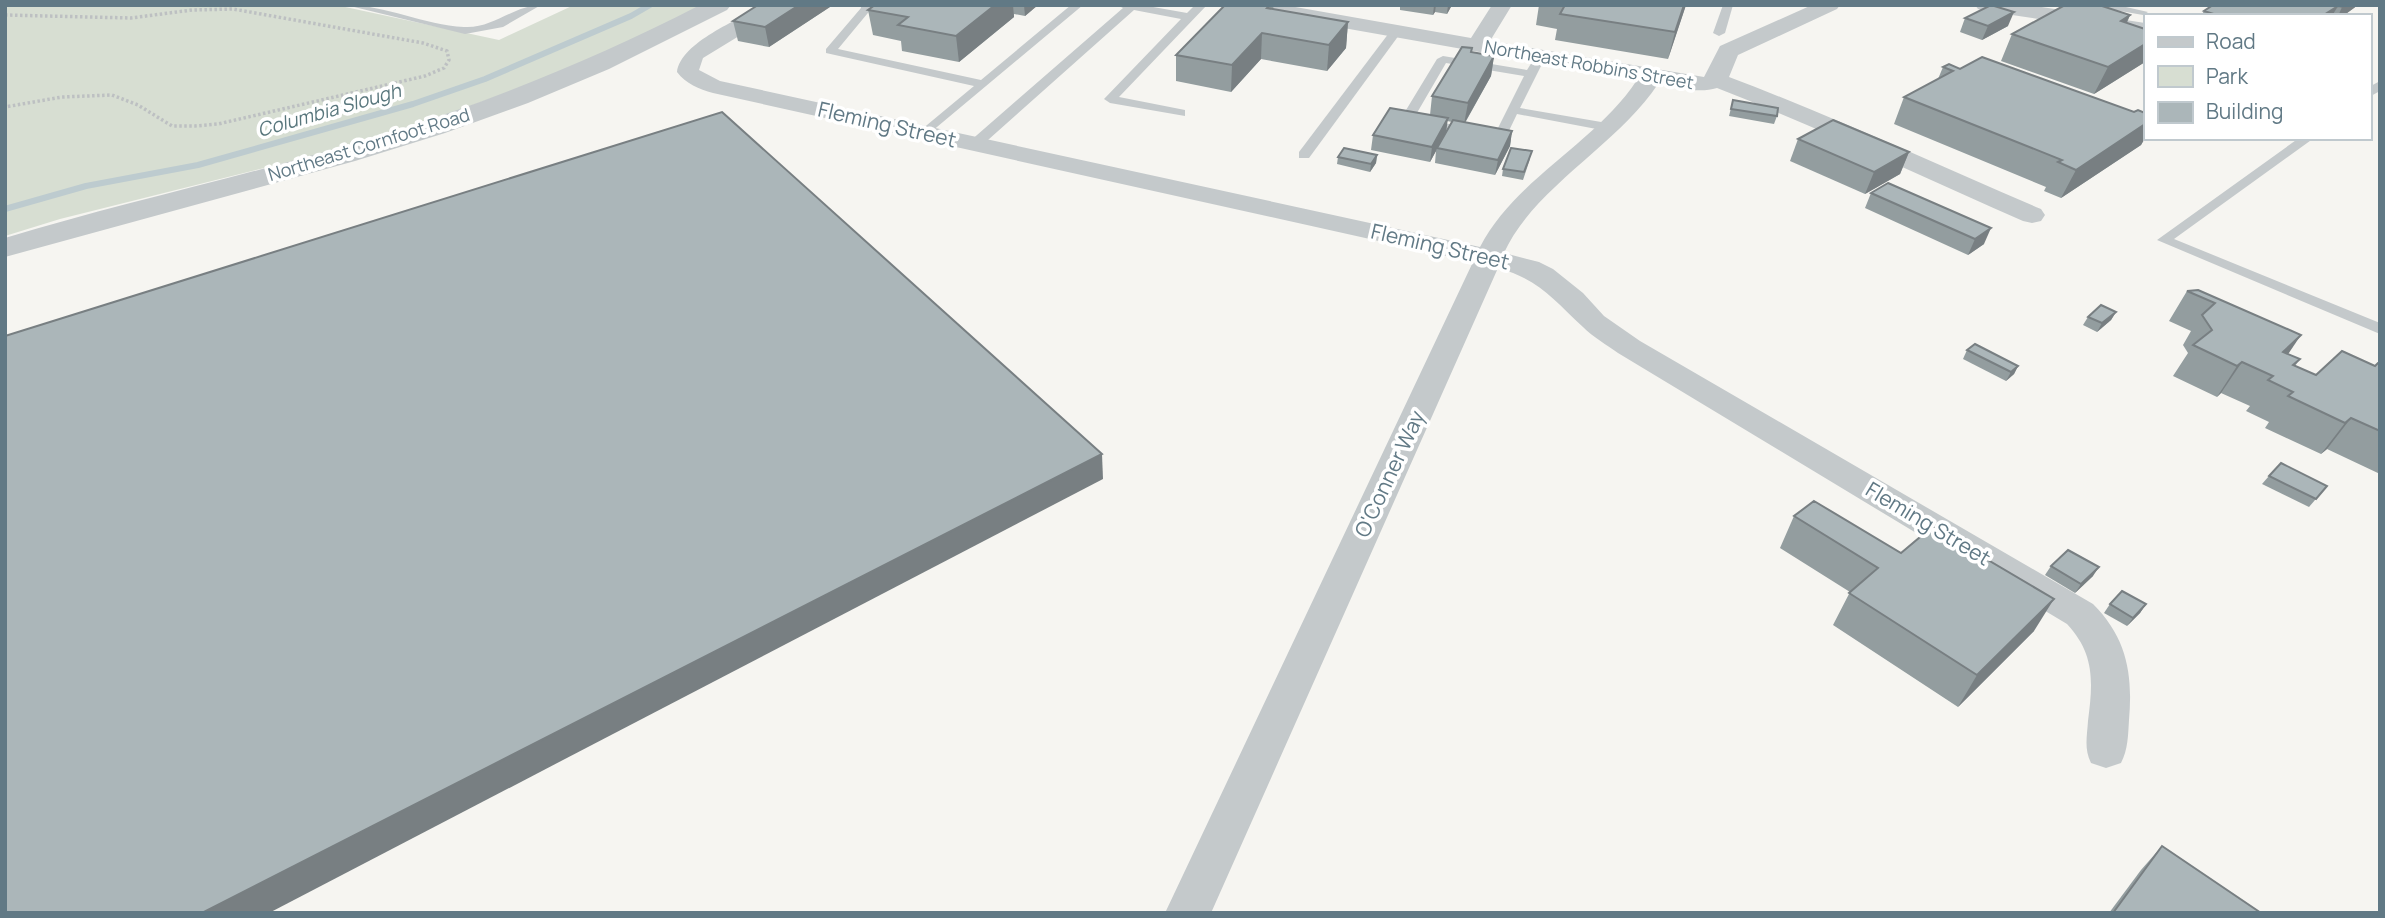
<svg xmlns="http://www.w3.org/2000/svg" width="2385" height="918" viewBox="0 0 2385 918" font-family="Manrope,sans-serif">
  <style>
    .green { fill: #d7ded2 }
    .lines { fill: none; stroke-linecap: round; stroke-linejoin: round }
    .stream { stroke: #bdcbcf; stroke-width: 6 }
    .path { stroke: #bdc0c2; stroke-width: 3.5; stroke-dasharray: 2.5 2.5; stroke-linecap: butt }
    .service { fill: #c4c9cb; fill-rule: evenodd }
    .minor { fill: #c4c9cb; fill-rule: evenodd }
    .tertiary { fill: #c4c9cb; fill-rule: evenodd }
    .wall { fill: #939d9f; fill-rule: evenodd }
    .shaded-wall { fill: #787f82 }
    .building { fill: #abb6b9; stroke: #787f82; stroke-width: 2 }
    .labels { text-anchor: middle; stroke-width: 7; stroke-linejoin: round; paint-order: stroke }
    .far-street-label { font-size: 18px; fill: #617985; stroke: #fff }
    .far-water-label { font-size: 19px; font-style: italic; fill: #58767c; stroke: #fff }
    .street-label { font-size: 21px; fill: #617985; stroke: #fff }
  </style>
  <rect width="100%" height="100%" fill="#f6f5f1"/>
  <path class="green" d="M5 5H336L499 40 574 5H704L589 63 437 118 320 154 60 219 5 236Z"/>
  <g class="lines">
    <path class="stream" d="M5 209 86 186 198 165 413 104 485 79 631 16 650 5"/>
    <path class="path" d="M5 15 131 18 192 10 233 9 423 43 447 51 449 60 444 68 425 76 218 124 195 126H172L138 105 112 95 62 97 5 107"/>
    <g class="service">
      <path d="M346 5C386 5 424 25 464 27 493 29 514 5 541 5L503 27 465 34Z"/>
      <path d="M861 5H872V8L838 49 981 80 1071 5H1083L925 137 919 133 921 130 974 86 826 53V49L861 8Z"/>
      <path d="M1117 5H1142L1187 13 1195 5H1207L1119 97 1185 110V116L1110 103 1104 99 1181 19 1134 10 979 148H969V142L1123 8Z"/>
      <path d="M1723 5H1733L1725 33 1719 36 1713 33Z"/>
      <path d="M2086 5H2117L2148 12 2143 15Z"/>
      <path d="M1392 29 1402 31 1309 158H1299V152Z"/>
      <path d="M1443 56 1527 70 1532 62H1540L1542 64 1520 108 1607 123 1613 127 1607 131 1517 114 1506 137 1500 141 1402 123 1400 120 1437 59ZM1446 63 1524 76 1496 132 1414 118Z"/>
      <path d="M2380 81V91L2369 97V87Z"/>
      <path d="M2299 138H2314L2174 239 2380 323V334L2157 240Z"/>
    </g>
    <g class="minor">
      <path d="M765 5H790L703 58 699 70 720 81 1480 247C1516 178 1596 143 1637 80L1247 11 1240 9 1237 5H1284L1471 38 1492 5H1512L1490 41 1704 77 1720 46 1812 5H1840L1837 9 1738 55 1729 77C1835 117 1937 165 2041 209L2045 215 2041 221 2032 223 2023 221C1921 176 1820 128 1717 88 1698 94 1677 87 1658 84 1618 145 1533 188 1504 253L1539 262 1553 269 1583 293 1604 316 1640 341 2093 604C2127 638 2133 674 2129 720 2128 736 2128 749 2121 763L2106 768 2091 763C2084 749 2087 737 2088 721 2093 682 2095 654 2067 624L1618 353C1607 345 1593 337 1583 327 1553 299 1538 279 1498 268L1211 913H1165L1473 262 713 93C699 89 686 84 677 72 681 42 740 19 765 5Z"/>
      <path d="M1975 5H2028L2145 23V35L1985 11 1978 9Z"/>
    </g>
    <path class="tertiary" d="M700 5H731L727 10 609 69 528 103 445 133 355 161 5 257V238C131 200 260 173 385 134 494 100 599 57 700 5Z"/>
  </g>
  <g class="wall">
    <path d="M833 5 769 47 738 41 733 21Z"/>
    <path d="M875 5H1038L1025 16 1014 14V17L959 62 902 51 901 41 873 35 868 10Z"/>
    <path d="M1225 5H1274L1273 9 1348 22 1346 48 1327 71 1261 59 1231 92 1176 81V55Z"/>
    <path d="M1393 5H1452L1447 14 1435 12 1433 15 1400 10V6Z"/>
    <path d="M1539 5H1686L1668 59 1555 40 1557 29 1536 25Z"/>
    <path d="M2358 5 2343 16H2201L2204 11Z"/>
    <path d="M2130 15 2127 23 2145 29V62L2094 94 2001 61 2012 34Z"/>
    <path d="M1965 18 2008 26 1982 40 1960 32Z"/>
    <path d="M1472 52 1494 56 1491 76 1465 123 1512 131 1510 146 1495 175 1435 163 1436 151 1430 162 1371 150 1373 135 1430 115 1432 96ZM1447 121 1452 122 1446 131Z"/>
    <path d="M1943 67 2134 112 2145 113V138L2141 145 2061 198 2044 191 2046 187 1894 124 1904 97 1938 79Z"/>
    <path d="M1733 100 1777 116 1774 124 1729 116Z"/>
    <path d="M1798 139 1909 152 1900 174 1865 194 1790 161Z"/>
    <path d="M1377 155 1376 163 1370 172 1337 164 1338 157Z"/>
    <path d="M1530 159 1523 180 1502 176 1503 169Z"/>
    <path d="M1888 183 1984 244 1968 255 1865 208 1871 193Z"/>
    <path d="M2198 290 2288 354 2300 359 2295 366 2316 375 2375 366 2380 363V474L2327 449 2321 454 2265 428 2269 422 2246 411 2250 406 2221 393 2217 397 2173 376 2188 353 2183 345 2191 331 2169 321 2187 291Z"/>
    <path d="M2116 312 2111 320 2097 332 2083 325 2088 317Z"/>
    <path d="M1967 350 2018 366 2014 374 2006 381 1963 359Z"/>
    <path d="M2269 476 2327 486 2309 507 2262 484Z"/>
    <path d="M1794 516 1901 553 2034 631 1958 707 1833 625 1850 592 1780 548Z"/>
    <path d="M2051 566 2093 576 2075 593 2045 575Z"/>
    <path d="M2110 604H2146L2140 613 2127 626 2104 613Z"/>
    <path d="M2162 846 2261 913H2109L2141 870Z"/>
  </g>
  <g class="shaded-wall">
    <path d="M799 5H833L769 47 765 27Z"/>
    <path d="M995 5H1013L1014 17 959 62 956 36Z"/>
    <path d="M1024 5H1038L1025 16Z"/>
    <path d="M1434 5H1436L1435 12 1433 15Z"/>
    <path d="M1448 5H1452L1447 14Z"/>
    <path d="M1684 5H1686L1668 59 1675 32Z"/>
    <path d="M2343 5H2358L2343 16H2338Z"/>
    <path d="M2338 6 2332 16H2322Z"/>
    <path d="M2014 12 2008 26 1982 40 1988 26Z"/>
    <path d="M2130 15 2118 41 2121 21Z"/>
    <path d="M1348 22 1346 48 1327 71 1329 45Z"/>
    <path d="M1262 33 1261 59 1231 92 1232 65Z"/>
    <path d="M2145 44V62L2094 94 2108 67Z"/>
    <path d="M1494 56 1491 76 1464 124 1468 103Z"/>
    <path d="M1448 118 1446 133 1437 148 1436 151 1430 162 1432 147Z"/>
    <path d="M2145 124V138L2141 145 2061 198 2076 170Z"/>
    <path d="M1512 131 1510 146 1495 175 1498 160Z"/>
    <path d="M1909 152 1900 174 1865 194 1874 172Z"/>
    <path d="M1377 155 1376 163 1370 172 1371 164Z"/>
    <path d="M1991 228 1984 244 1968 255 1975 239Z"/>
    <path d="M2116 312 2111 320 2097 332 2102 323Z"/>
    <path d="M2301 335 2280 366 2283 352Z"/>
    <path d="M2242 362 2221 393 2217 397 2237 366Z"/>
    <path d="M2018 366 2014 374 2006 381 2011 372Z"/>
    <path d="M2351 418 2327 449 2321 454 2345 423Z"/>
    <path d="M1102 454 1103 479 269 913H202Z"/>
    <path d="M2099 567 2093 576 2075 593 2081 584Z"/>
    <path d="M2054 599 2034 631 1958 707 1977 675Z"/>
    <path d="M2146 604 2140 613 2127 626 2133 618Z"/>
  </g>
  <g class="building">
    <path d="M758 5H799L765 27 733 21Z"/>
    <path d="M875 5H995L956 36 898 25 908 17 868 10Z"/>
    <path d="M1225 5H1270L1267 8 1348 22 1329 45 1262 33 1232 65 1176 55Z"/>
    <path d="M1565 5H1684L1675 32 1560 14Z"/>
    <path d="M1991 5 2014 12 1988 26 1965 18Z"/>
    <path d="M2065 5H2099L2130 15 2121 21 2145 29V44L2108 67 2012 34Z"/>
    <path d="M2213 5H2346L2343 7 2338 6 2322 16H2220L2204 11Z"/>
    <path d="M1462 47 1472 48 1471 52 1494 56 1468 103 1432 96Z"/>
    <path d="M1982 57 2134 112 2138 110 2145 113V124L2076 170 2058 162 2062 160 1904 97 1953 71 1943 67 1949 64 1960 69Z"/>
    <path d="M1733 100 1778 108 1777 116 1731 109Z"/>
    <path d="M1390 108 1448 118 1432 147 1373 135Z"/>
    <path d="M722 112 1102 454 202 913H5V336Z"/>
    <path d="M1453 120 1512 131 1498 160 1437 148Z"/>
    <path d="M1833 120 1909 152 1874 172 1798 139Z"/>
    <path d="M1344 148 1377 155 1371 164 1338 157Z"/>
    <path d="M1511 148 1532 151 1524 172 1503 169Z"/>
    <path d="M1888 183 1991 228 1975 239 1871 193Z"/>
    <path d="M2198 290 2301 335 2283 352 2300 359 2293 365 2316 375 2342 351 2375 366 2378 363H2380V431L2351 418 2345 423 2288 396 2293 392 2268 380 2273 376 2242 362 2237 366 2193 345 2212 330 2202 315 2215 303 2187 291Z"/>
    <path d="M2101 305 2116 312 2102 323 2088 317Z"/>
    <path d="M1975 344 2018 366 2011 372 1967 350Z"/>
    <path d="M2281 463 2327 486 2316 499 2269 476Z"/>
    <path d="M1814 501 1901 553 1932 527 2054 599 1977 675 1849 593 1878 568 1794 516Z"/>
    <path d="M2068 550 2099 567 2081 584 2051 566Z"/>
    <path d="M2122 591 2146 604 2133 618 2110 604Z"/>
    <path d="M2162 846 2261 913H2113Z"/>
  </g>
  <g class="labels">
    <g class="far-street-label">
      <text transform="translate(1589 65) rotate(10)" y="6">Northeast Robbins Street</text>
      <text transform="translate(369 145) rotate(-17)" y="6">Northeast Cornfoot Road</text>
    </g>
    <g class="far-water-label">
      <text transform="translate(329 110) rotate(-16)" y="7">Columbia Slough</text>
    </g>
    <g class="street-label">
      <text transform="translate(887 125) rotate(13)" y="7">Fleming Street</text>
      <text transform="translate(1440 247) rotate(13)" y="7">Fleming Street</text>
      <text transform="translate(1390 474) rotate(-65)" y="7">O'Conner Way</text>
      <text transform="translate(1928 524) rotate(31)" y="7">Fleming Street</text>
    </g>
  </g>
  <rect width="2385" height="918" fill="none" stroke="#617985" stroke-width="14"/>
  <rect x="2144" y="14" width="228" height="126" fill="#ffffff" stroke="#c0c9ce" stroke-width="2"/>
  <rect x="2158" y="37" width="35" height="10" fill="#c4c9cb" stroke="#c0c9ce" stroke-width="2"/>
  <text x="2206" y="49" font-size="21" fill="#617985">Road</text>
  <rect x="2158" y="66" width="35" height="21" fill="#d7ded2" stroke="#c0c9ce" stroke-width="2"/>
  <text x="2206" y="84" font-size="21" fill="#617985">Park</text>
  <rect x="2158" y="102" width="35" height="21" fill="#abb6b9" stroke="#c0c9ce" stroke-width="2"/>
  <text x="2206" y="119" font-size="21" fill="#617985">Building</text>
</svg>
